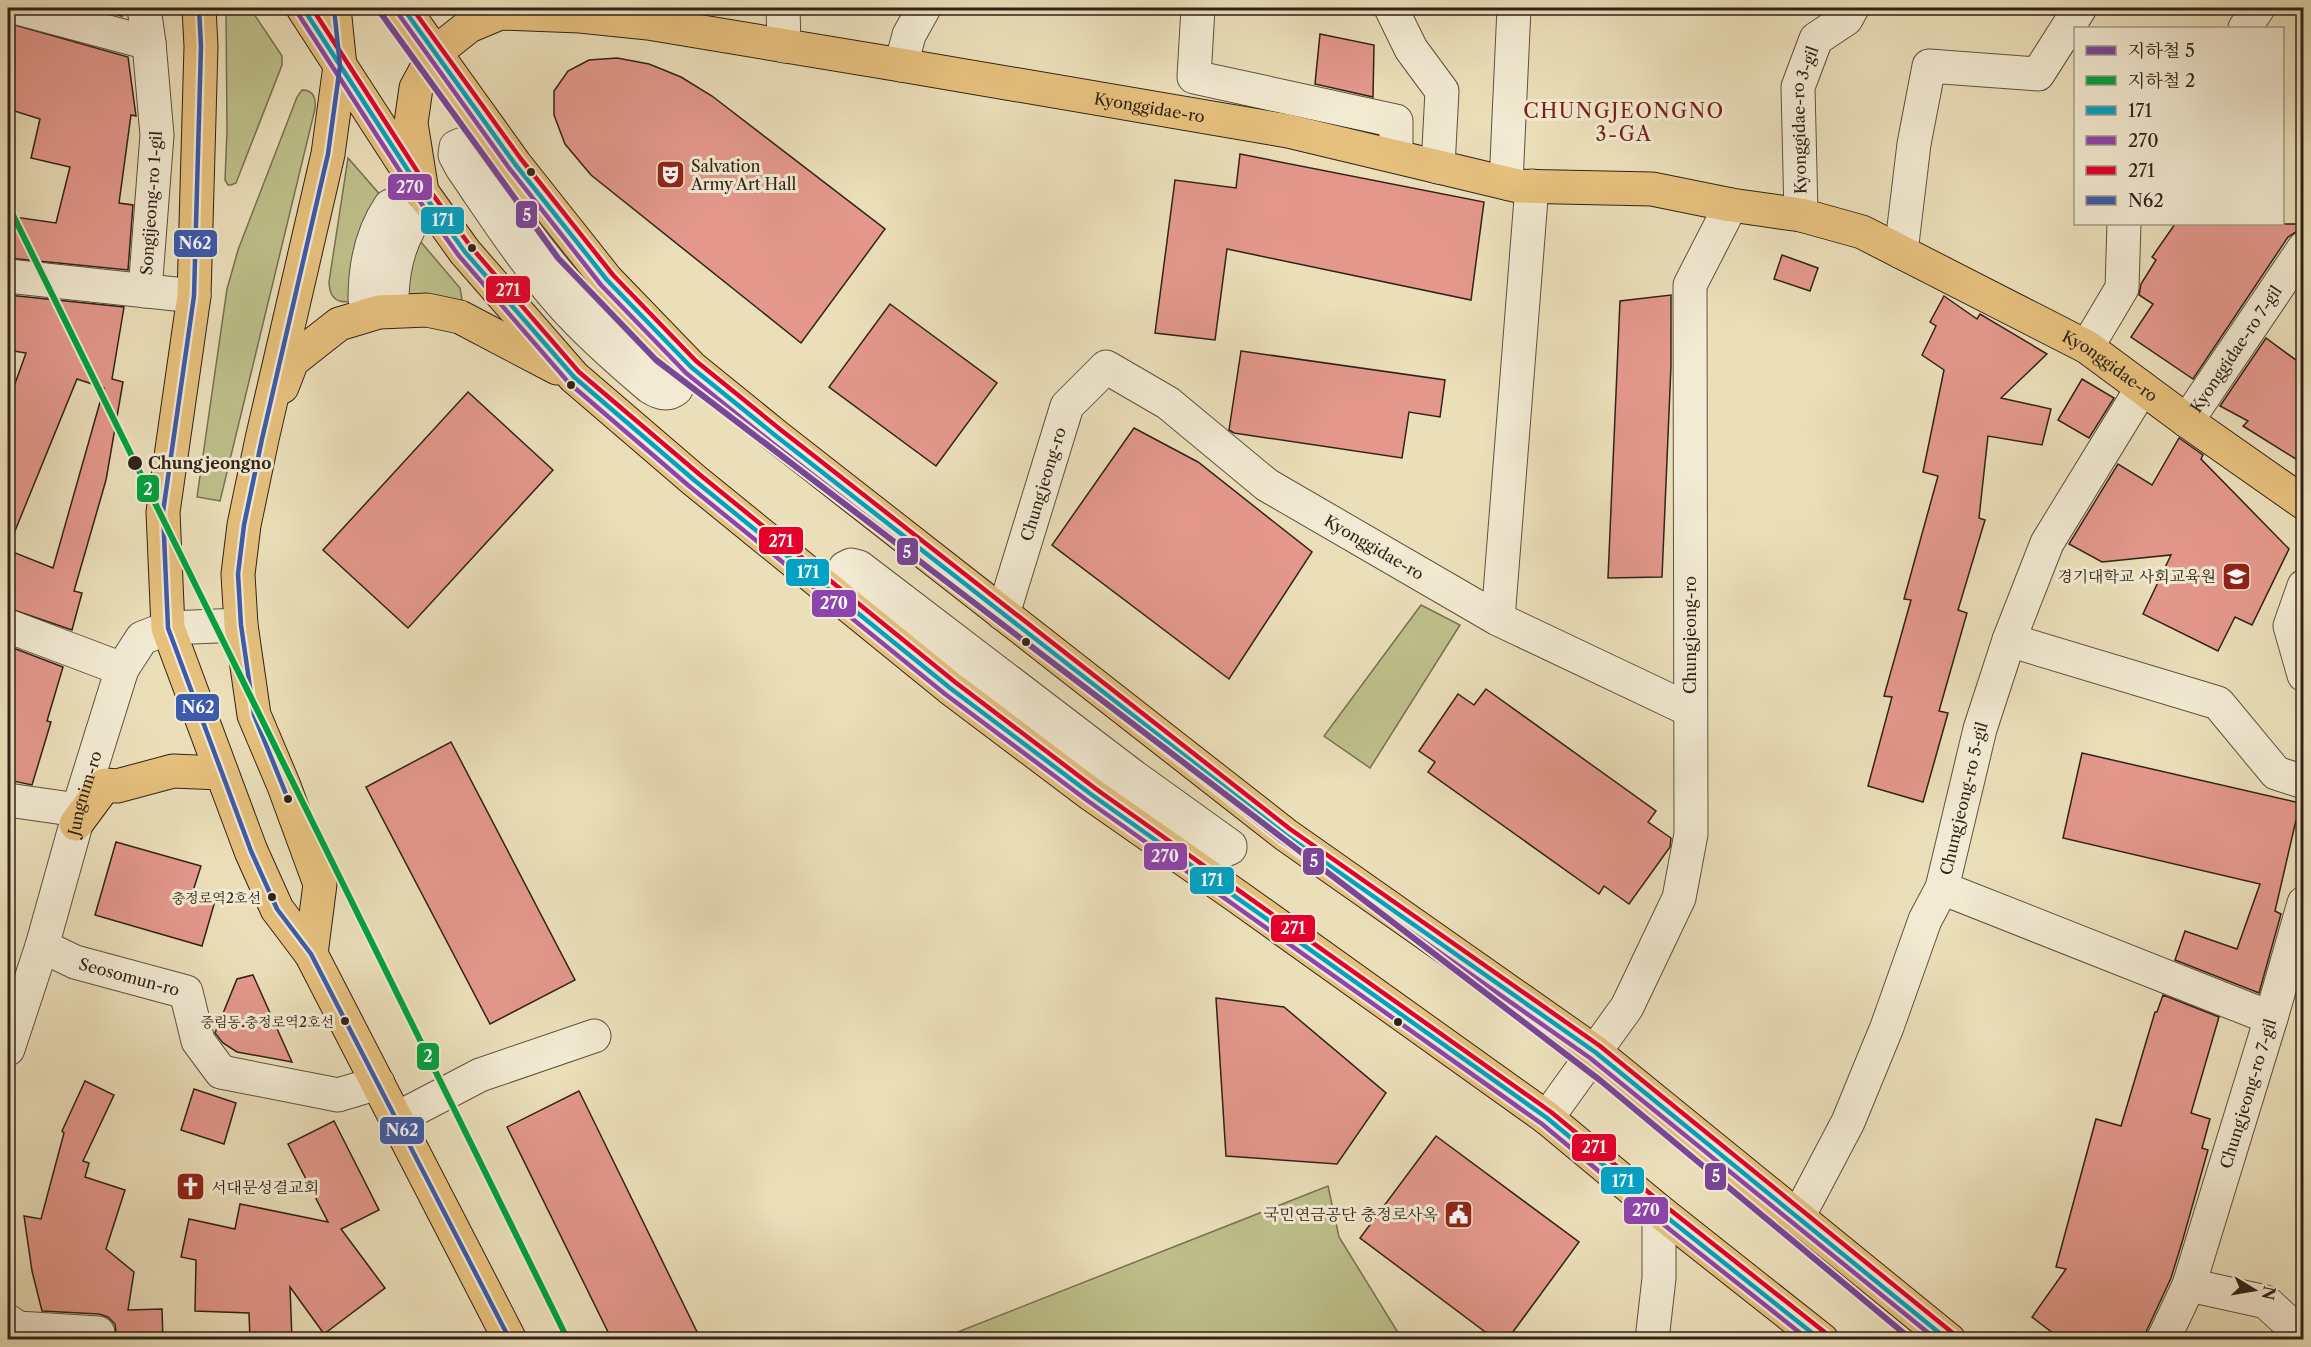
<svg xmlns="http://www.w3.org/2000/svg" width="2311" height="1347" viewBox="0 0 2311 1347" font-family="'Libre Caslon Text','Noto Serif KR',serif">
  <style>
    .green { fill: #bec08b; stroke: #777152; stroke-width: 1.5 }
    .building { fill: #e4988c; stroke: #302218; stroke-width: 1.5 }
    .lines { fill: none; stroke-linecap: round; stroke-linejoin: round }
    .minor-casing { stroke: #5f5140; stroke-width: 35 }
    .major-casing { stroke: #302218; stroke-width: 35 }
    .minor { stroke: #f2ead2; stroke-width: 33 }
    .major { stroke: #e6c07d; stroke-width: 33 }
    .bus-1-casing { stroke: #f2ead2; stroke-width: 9 }
    .bus-2-casing { stroke: #f2ead2; stroke-width: 9 }
    .bus-3-casing { stroke: #f2ead2; stroke-width: 9 }
    .bus-4-casing { stroke: #f2ead2; stroke-width: 9 }
    .bus-1 { stroke: #02a2c5; stroke-width: 4.5 }
    .bus-2 { stroke: #8e44ad; stroke-width: 4.5 }
    .bus-3 { stroke: #e4002b; stroke-width: 4.5 }
    .bus-4 { stroke: #3d5bab; stroke-width: 4.5 }
    .metro-1-casing { stroke: #f2ead2; stroke-width: 10 }
    .metro-2-casing { stroke: #f2ead2; stroke-width: 10 }
    .metro-1 { stroke: #794698; stroke-width: 6 }
    .metro-2 { stroke: #00a23f; stroke-width: 6 }
    .bus-dot { fill: #302218; stroke: #f2ead2; stroke-width: 2 }
    .labels { text-anchor: middle; stroke-width: 6; stroke-linejoin: round; paint-order: stroke }
    .bus-label { font-size: 14px; fill: #302218; stroke: #f2ead2; text-anchor: end }
    .street-label { font-size: 16px; fill: #302218; stroke: #f2ead2 }
    .poi-label { font-size: 16px; fill: #302218; stroke: #f2ead2; text-anchor: start }
    .stop-label { font-size: 16px; font-weight: bold; fill: #302218; stroke: #f2ead2; text-anchor: start }
    .quarter-label { font-size: 20px; letter-spacing: 1.5px; fill: #7a1f14; stroke: #f2ead2 }
    .line-badge { stroke: #f2ead2; stroke-width: 2 }
    .badge-label { font-size: 16px; text-anchor: middle; font-weight: bold; fill: #fff }
  </style>
  <rect width="100%" height="100%" fill="#ebdfba"/>
  <filter id="stains"><feTurbulence type="fractalNoise" baseFrequency=".00333" numOctaves="4"/><feColorMatrix values="0 0 0 0 .2 0 0 0 0 .09 0 0 0 0 .02 0 0 0 .5 -.17"/></filter>
  <radialGradient id="worn" r=".72"><stop offset=".6" stop-color="#630" stop-opacity="0"/><stop offset="1" stop-color="#630" stop-opacity=".3"/></radialGradient>
  <g class="green">
    <path d="M226 8H250L282 56V65L236 183 231 185H228L225 180 227 130Z"/>
    <path d="M302 90C314 90 316 98 315 109L220 501 197 497 227 289 238 250 297 97Z"/>
    <path d="M348 158 390 206 365 299C347 303 330 307 329 282Z"/>
    <path d="M409 228 460 288 462 299 460 303 405 296Z"/>
    <path d="M1421 605 1460 625 1370 768 1324 736Z"/>
    <path d="M1328 1186 1339 1237 1402 1339H940Z"/>
  </g>
  <g class="building">
    <path d="M101 8H121L122 16 101 11Z"/>
    <path d="M8 23 128 57 136 116 131 115 119 203 133 205 128 270 8 258V216L56 223 70 167 31 158 40 119 8 109Z"/>
    <path d="M1320 34 1374 45 1373 97 1315 84Z"/>
    <path d="M617 58 649 64 681 77 712 96 885 229 801 343 591 175 565 144 554 115V91L568 71 589 60Z"/>
    <path d="M1240 154 1484 202 1471 300 1227 249 1215 340 1155 333 1175 180 1236 188Z"/>
    <path d="M2175 224H2303L2299 230 2288 237 2193 379 2131 337 2153 304 2139 295 2141 284 2156 260 2152 257Z"/>
    <path d="M1782 255 1818 268 1810 291 1774 279Z"/>
    <path d="M8 295 124 307 112 379 123 382 106 480 74 591 82 593 72 630 8 608V550L53 568 104 388 77 379 8 548V403L26 353 8 350Z"/>
    <path d="M1671 295V366L1662 577 1608 578 1620 301Z"/>
    <path d="M1944 296 1977 319 1980 314 2047 354 2001 398 2051 409 2042 445 1988 436 1979 518 1985 520 1958 610 1967 613 1939 711 1948 713 1923 802 1868 786 1892 697 1884 696 1911 600 1904 599 1938 476 1923 472 1944 370 1922 355 1936 326 1930 322Z"/>
    <path d="M890 304 997 383 936 466 829 387Z"/>
    <path d="M2266 338 2304 366V464L2243 426 2248 421 2220 406Z"/>
    <path d="M1241 351 1445 380 1440 417 1409 412 1402 458 1234 433 1229 430Z"/>
    <path d="M2082 379 2114 398 2089 438 2058 420Z"/>
    <path d="M468 392 553 470 408 628 323 550Z"/>
    <path d="M1134 428 1198 462 1312 552 1229 679 1052 545Z"/>
    <path d="M2179 438 2203 455 2201 459 2289 549 2252 625 2235 617 2218 651 2143 614 2171 555 2102 562 2069 544 2118 464 2152 485Z"/>
    <path d="M8 646 63 667 47 721 51 722 32 785 8 780Z"/>
    <path d="M1486 689 1656 811 1648 822 1671 838 1670 847 1629 904 1604 886 1599 894 1428 772 1435 762 1419 751 1458 694 1474 705Z"/>
    <path d="M451 742 575 980 490 1024 366 787Z"/>
    <path d="M2082 753 2300 803 2275 911 2281 914 2259 993 2175 960 2185 931 2237 949 2260 884 2063 838Z"/>
    <path d="M116 842 201 866 192 894 215 901 202 946 95 915Z"/>
    <path d="M253 975 292 1062 237 1052 223 1043 215 1033 237 979Z"/>
    <path d="M2163 995 2219 1017 2191 1113 2210 1119 2202 1148 2208 1150 2183 1239 2171 1278 2146 1332 2145 1340H2062L2032 1317 2066 1269 2056 1267 2096 1119 2121 1126 2155 1012H2157Z"/>
    <path d="M1216 998 1284 1007 1386 1093 1337 1164 1226 1156Z"/>
    <path d="M85 1081 114 1095 83 1161 89 1163 85 1177 125 1190 106 1249 134 1272 128 1310 162 1309 163 1340H117L115 1324 108 1317 99 1314 42 1311 32 1271 24 1216 41 1219 64 1133 62 1131Z"/>
    <path d="M194 1089 236 1103 224 1144 181 1130Z"/>
    <path d="M579 1091 701 1340H612L507 1127Z"/>
    <path d="M334 1121 379 1210 341 1229 385 1288 324 1334 290 1287 292 1340H250L249 1313 195 1311 196 1260 181 1257 189 1219 235 1229 240 1204 328 1222 288 1144Z"/>
    <path d="M1436 1136 1579 1242 1507 1340H1496L1360 1238Z"/>
  </g>
  <g class="lines">
    <defs>
      <g id="minor">
        <path d="M18 8 149 43"/>
        <path d="M144 8 149 43 157 135 145 291"/>
        <path d="M783 8 784 46"/>
        <path d="M1198 8 1194 77 1396 121V156"/>
        <path d="M1391 8 1411 49 1442 91 1438 167"/>
        <path d="M2245 28 2258 8"/>
        <path d="M901 65 909 35 924 8"/>
        <path d="M463 144 468 145C507 209 551 273 605 325 627 346 653 364 675 385L676 389C667 396 659 393 650 387 618 360 587 333 560 302 523 260 493 213 462 168L455 155 456 147Z"/>
        <path d="M1506 183 1514 8"/>
        <path d="M390 206 409 228C398 248 393 272 392 295L365 299C365 267 371 234 390 206Z"/>
        <path id="s1" d="M1801 215 1798 87 1816 39 1846 19 1852 8"/>
        <path d="M1901 252 1914 144 1929 66 2038 74 2080 8"/>
        <path d="M8 276 194 296"/>
        <path d="M2087 347 2122 288 2124 224"/>
        <path id="s2" d="M2187 421 2304 248"/>
        <path d="M851 565 859 567 1134 777 1230 846V848L1222 851 1136 802 917 630 847 579 843 574 845 568Z"/>
        <path d="M2304 586 2290 626 2304 675"/>
        <path id="s3" d="M1003 614 1067 406 1106 367 1168 403 1267 485 1498 619 1690 710"/>
        <path d="M1498 619 1532 186"/>
        <path d="M8 626 122 669"/>
        <path d="M2009 640 2218 703 2276 773 2304 782"/>
        <path d="M8 800 78 810"/>
        <path d="M1942 888 2271 1018"/>
        <path id="s4" d="M42 946 75 962 186 992 198 1041 221 1072 338 1095 378 1083"/>
        <path id="s5" d="M8 1049 42 946 75 828 78 810 122 669 142 638 168 628 241 625"/>
        <path d="M1547 1118 1627 1007 1679 898 1691 834 1690 285 1731 205"/>
        <path d="M396 1119 480 1075 594 1036"/>
        <path id="s6" d="M1798 1217 1848 1122 1887 1027 1925 920 1942 888 1980 729 2009 640 2047 543 2142 388"/>
        <path d="M2189 1285 2266 1302 2304 1337"/>
        <path d="M8 1321 18 1328 98 1333V1340"/>
        <path d="M1652 1340 1659 1278V1211"/>
        <path id="s7" d="M2163 1340 2189 1285 2271 1018 2304 903"/>
      </g>
      <g id="major">
        <path d="M199 8 201 46 194 296 163 512 168 628 251 851 277 909 311 954 510 1340"/>
        <path d="M303 8 422 192 465 252 574 377 694 480 950 688 1092 795 1238 897 1547 1118 1659 1211 1822 1340"/>
        <path d="M403 8 515 164 607 280 691 367 776 436 1286 835 1595 1052 1949 1340"/>
        <path id="s8" d="M422 192 411 123 416 88 435 53 469 26 500 13 580 16 648 23 901 65 1288 131 1518 186 1652 189 1731 205 1801 215 1862 232 2087 347 2187 421 2304 503"/>
        <path d="M282 387 292 361 339 324 379 312 427 310 460 317 557 368"/>
        <path d="M76 824 105 785 117 786 173 771 221 773"/>
        <path d="M311 954 320 884 284 786 254 715 241 625 238 574 244 525 262 439 328 154 340 66 334 8"/>
      </g>
    </defs>
    <use href="#minor" class="minor-casing"/>
    <use href="#major" class="major-casing"/>
    <use href="#minor" class="minor"/>
    <use href="#major" class="major"/>
    <defs>
      <g id="bus-1">
        <path d="M303 8 422 192 465 252 574 377 694 480 950 688 1092 795 1547 1118 1659 1211 1821 1340"/>
        <path d="M403 8 515 164 607 280 691 367 776 436 1286 835 1595 1052 1948 1340"/>
      </g>
      <g id="bus-2">
        <path d="M297 12 416 196 459 256 569 383 689 486 945 694 1088 801 1542 1124 1654 1217 1809 1340"/>
        <path d="M397 12 509 168 601 285 686 373 771 442 1281 841 1590 1058 1937 1340"/>
      </g>
      <g id="bus-3">
        <path d="M312 8 428 188 471 247 579 372 699 474 955 682 1096 789 1551 1112 1664 1205 1827 1334"/>
        <path d="M412 8 521 159 613 275 696 361 781 430 1290 829 1600 1046 1954 1334"/>
      </g>
      <g id="bus-4">
        <path d="M199 8 201 46 194 296 163 512 168 628 251 851 277 909 311 954 510 1340"/>
        <path d="M288 799 254 715 241 625 238 574 244 525 262 439 328 154 340 66 334 8"/>
      </g>
    </defs>
    <use href="#bus-1" class="bus-1-casing"/>
    <use href="#bus-2" class="bus-2-casing"/>
    <use href="#bus-3" class="bus-3-casing"/>
    <use href="#bus-4" class="bus-4-casing"/>
    <use href="#bus-1" class="bus-1"/>
    <use href="#bus-2" class="bus-2"/>
    <use href="#bus-3" class="bus-3"/>
    <use href="#bus-4" class="bus-4"/>
    <defs>
      <path id="metro-1" d="M377 8 558 258 656 360 1601 1081 1912 1340"/>
      <path id="metro-2" d="M8 205 568 1340"/>
    </defs>
    <use href="#metro-1" class="metro-1-casing"/>
    <use href="#metro-2" class="metro-2-casing"/>
    <use href="#metro-1" class="metro-1"/>
    <use href="#metro-2" class="metro-2"/>
  </g>
  <defs>
    <symbol id="theatre-square" viewBox="-11 -11 22 22"><rect x="-9" y="-9" width="18" height="18" rx="4" fill="#8f2418" stroke="#f2ead2"/><path d="M-5-5.5Q0-4 5-5.5V0Q5 5 0 6Q-5 5-5 0ZM-3.3-2.5H-1v1.5H-3.3ZM1-2.5H3.3v1.5H1ZM-2.8 1Q0 5.5 2.8 1Z" fill="#fff"/></symbol>
    <symbol id="university-square" viewBox="-11 -11 22 22"><rect x="-9" y="-9" width="18" height="18" rx="4" fill="#8f2418" stroke="#f2ead2"/><path d="M0-5L7-2L0 1L-7-2ZM-4 1L0 2.5L4 1V4Q0 6-4 4Z" fill="#fff"/></symbol>
    <symbol id="church-square" viewBox="-11 -11 22 22"><rect x="-9" y="-9" width="18" height="18" rx="4" fill="#8f2418" stroke="#f2ead2"/><path d="M-1.2-6h2.4v3.5h3.3v2.4h-3.3V6h-2.4V-.1h-3.3v-2.4h3.3Z" fill="#fff"/></symbol>
    <symbol id="civic-square" viewBox="-11 -11 22 22"><rect x="-9" y="-9" width="18" height="18" rx="4" fill="#8f2418" stroke="#f2ead2"/><path d="M-.6-6.5H3V-4.5H.6V-3L4-1V1h2V6H-6V1h2V-1L-.6-3ZM-1.2 2.5V6h2.4V2.5Z" fill="#fff"/></symbol>
  </defs>
  <g fill-rule="evenodd">
    <use href="#theatre-square" x="654" y="158" width="33" height="33"/>
    <use href="#university-square" x="2220" y="560" width="33" height="33"/>
    <use href="#church-square" x="174" y="1170" width="33" height="33"/>
    <use href="#civic-square" x="1442" y="1198" width="33" height="33"/>
  </g>
  <g class="bus-dot">
    <circle cx="531" cy="172" r="5"/>
    <circle cx="472" cy="248" r="5"/>
    <circle cx="571" cy="385" r="5"/>
    <circle cx="135" cy="463" r="8"/>
    <circle cx="1026" cy="642" r="5"/>
    <circle cx="288" cy="799" r="5"/>
    <circle cx="272" cy="897" r="5"/>
    <circle cx="345" cy="1021" r="5"/>
    <circle cx="1398" cy="1022" r="5"/>
  </g>
  <g class="labels">
    <g class="bus-label">
      <text x="261" y="903">충정로역2호선</text>
      <text x="334" y="1027">중림동.충정로역2호선</text>
    </g>
    <g class="street-label">
      <text dy="6" stroke="none"><textPath href="#s8" startOffset="879">Kyonggidae-ro</textPath></text>
      <text dy="6" stroke="none"><textPath href="#s1" startOffset="96">Kyonggidae-ro 3-gil</textPath></text>
      <text transform="translate(151 203) rotate(-86)" y="6">Songijeong-ro 1-gil</text>
      <text dy="6" stroke="none"><textPath href="#s2" startOffset="87">Kyonggidae-ro 7-gil</textPath></text>
      <text dy="6" stroke="none"><textPath href="#s8" startOffset="1887">Kyonggidae-ro</textPath></text>
      <text dy="6" stroke="none"><textPath href="#s3" startOffset="136">Chungjeong-ro</textPath></text>
      <text dy="6" stroke="none"><textPath href="#s3" startOffset="597">Kyonggidae-ro</textPath></text>
      <text transform="translate(1690 635) rotate(-90)" y="6">Chungjeong-ro</text>
      <text dy="6" stroke="none"><textPath href="#s5" startOffset="267">Jungnim-ro</textPath></text>
      <text dy="6" stroke="none"><textPath href="#s6" startOffset="452">Chungjeong-ro 5-gil</textPath></text>
      <text dy="6" stroke="none"><textPath href="#s4" startOffset="93">Seosomun-ro</textPath></text>
      <text dy="6" stroke="none"><textPath href="#s7" startOffset="261">Chungjeong-ro 7-gil</textPath></text>
    </g>
    <g class="poi-label">
      <text x="691" y="172">Salvation<tspan x="691" dy="18">Army Art Hall</tspan></text>
      <text x="2216" y="582" text-anchor="end">경기대학교 사회교육원</text>
      <text x="211" y="1193">서대문성결교회</text>
      <text x="1438" y="1220" text-anchor="end">국민연금공단 충정로사옥</text>
    </g>
    <g class="stop-label">
      <text x="148" y="469">Chungjeongno</text>
    </g>
    <g class="quarter-label">
      <text x="1624" y="118">CHUNGJEONGNO<tspan x="1624" dy="23">3-GA</tspan></text>
    </g>
  </g>
  <g class="line-badge">
    <rect x="387" y="173" width="46" height="28" rx="6" fill="#8e44ad"/>
    <rect x="515" y="200" width="23" height="29" rx="6" fill="#794698"/>
    <rect x="420" y="206" width="45" height="29" rx="6" fill="#02a2c5"/>
    <rect x="173" y="229" width="45" height="29" rx="6" fill="#3d5bab"/>
    <rect x="485" y="275" width="46" height="29" rx="6" fill="#e4002b"/>
    <rect x="136" y="474" width="24" height="29" rx="6" fill="#00a23f"/>
    <rect x="758" y="526" width="46" height="29" rx="6" fill="#e4002b"/>
    <rect x="896" y="537" width="23" height="29" rx="6" fill="#794698"/>
    <rect x="785" y="558" width="45" height="29" rx="6" fill="#02a2c5"/>
    <rect x="811" y="589" width="46" height="29" rx="6" fill="#8e44ad"/>
    <rect x="175" y="693" width="45" height="29" rx="6" fill="#3d5bab"/>
    <rect x="1143" y="842" width="45" height="29" rx="6" fill="#8e44ad"/>
    <rect x="1302" y="847" width="23" height="29" rx="6" fill="#794698"/>
    <rect x="1189" y="866" width="46" height="29" rx="6" fill="#02a2c5"/>
    <rect x="1270" y="914" width="46" height="29" rx="6" fill="#e4002b"/>
    <rect x="416" y="1042" width="24" height="29" rx="6" fill="#00a23f"/>
    <rect x="379" y="1116" width="46" height="29" rx="6" fill="#3d5bab"/>
    <rect x="1571" y="1133" width="46" height="29" rx="6" fill="#e4002b"/>
    <rect x="1704" y="1162" width="23" height="29" rx="6" fill="#794698"/>
    <rect x="1600" y="1166" width="45" height="29" rx="6" fill="#02a2c5"/>
    <rect x="1623" y="1196" width="46" height="29" rx="6" fill="#8e44ad"/>
  </g>
  <g class="badge-label">
    <text x="410" y="193">270</text>
    <text x="527" y="221">5</text>
    <text x="443" y="226">171</text>
    <text x="195" y="249">N62</text>
    <text x="508" y="296">271</text>
    <text x="148" y="495">2</text>
    <text x="781" y="547">271</text>
    <text x="907" y="558">5</text>
    <text x="808" y="578">171</text>
    <text x="834" y="609">270</text>
    <text x="198" y="713">N62</text>
    <text x="1165" y="862">270</text>
    <text x="1314" y="867">5</text>
    <text x="1212" y="886">171</text>
    <text x="1293" y="934">271</text>
    <text x="428" y="1062">2</text>
    <text x="402" y="1136">N62</text>
    <text x="1594" y="1153">271</text>
    <text x="1716" y="1182">5</text>
    <text x="1623" y="1187">171</text>
    <text x="1646" y="1216">270</text>
  </g>
  <rect width="2311" height="1347" fill="none" stroke="#ebdfba" stroke-width="30"/>
  <rect x="9" y="9" width="2293" height="1329" fill="none" stroke="#302218" stroke-width="3"/>
  <rect x="15" y="15" width="2281" height="1317" fill="none" stroke="#302218" stroke-width="1.5"/>
  <rect x="2074" y="27" width="210" height="198" fill="#f2ead2" stroke="#a49a88" stroke-width="1.5"/>
  <rect x="2086" y="46" width="30" height="9" fill="#794698" stroke="#a49a88" stroke-width="1.5"/>
  <text x="2128" y="57" font-size="18" fill="#302218">지하철 5</text>
  <rect x="2086" y="76" width="30" height="9" fill="#00a23f" stroke="#a49a88" stroke-width="1.5"/>
  <text x="2128" y="87" font-size="18" fill="#302218">지하철 2</text>
  <rect x="2086" y="106" width="30" height="9" fill="#02a2c5" stroke="#a49a88" stroke-width="1.5"/>
  <text x="2128" y="117" font-size="18" fill="#302218">171</text>
  <rect x="2086" y="136" width="30" height="9" fill="#8e44ad" stroke="#a49a88" stroke-width="1.5"/>
  <text x="2128" y="147" font-size="18" fill="#302218">270</text>
  <rect x="2086" y="166" width="30" height="9" fill="#e4002b" stroke="#a49a88" stroke-width="1.5"/>
  <text x="2128" y="177" font-size="18" fill="#302218">271</text>
  <rect x="2086" y="196" width="30" height="9" fill="#3d5bab" stroke="#a49a88" stroke-width="1.5"/>
  <text x="2128" y="207" font-size="18" fill="#302218">N62</text>
  <g transform="translate(2254 1290) rotate(101)" stroke="#f2ead2" stroke-width="4.5" paint-order="stroke">
  <path d="M0-4.5L10 22L0 15L-10 22Z" fill="#302218"/>
  <text y="-9" font-size="16" font-weight="bold" text-anchor="middle" fill="#302218">N</text>
  </g>
  <rect width="100%" height="100%" filter="url(#stains)"/>
  <rect width="100%" height="100%" fill="url(#worn)"/>
</svg>
